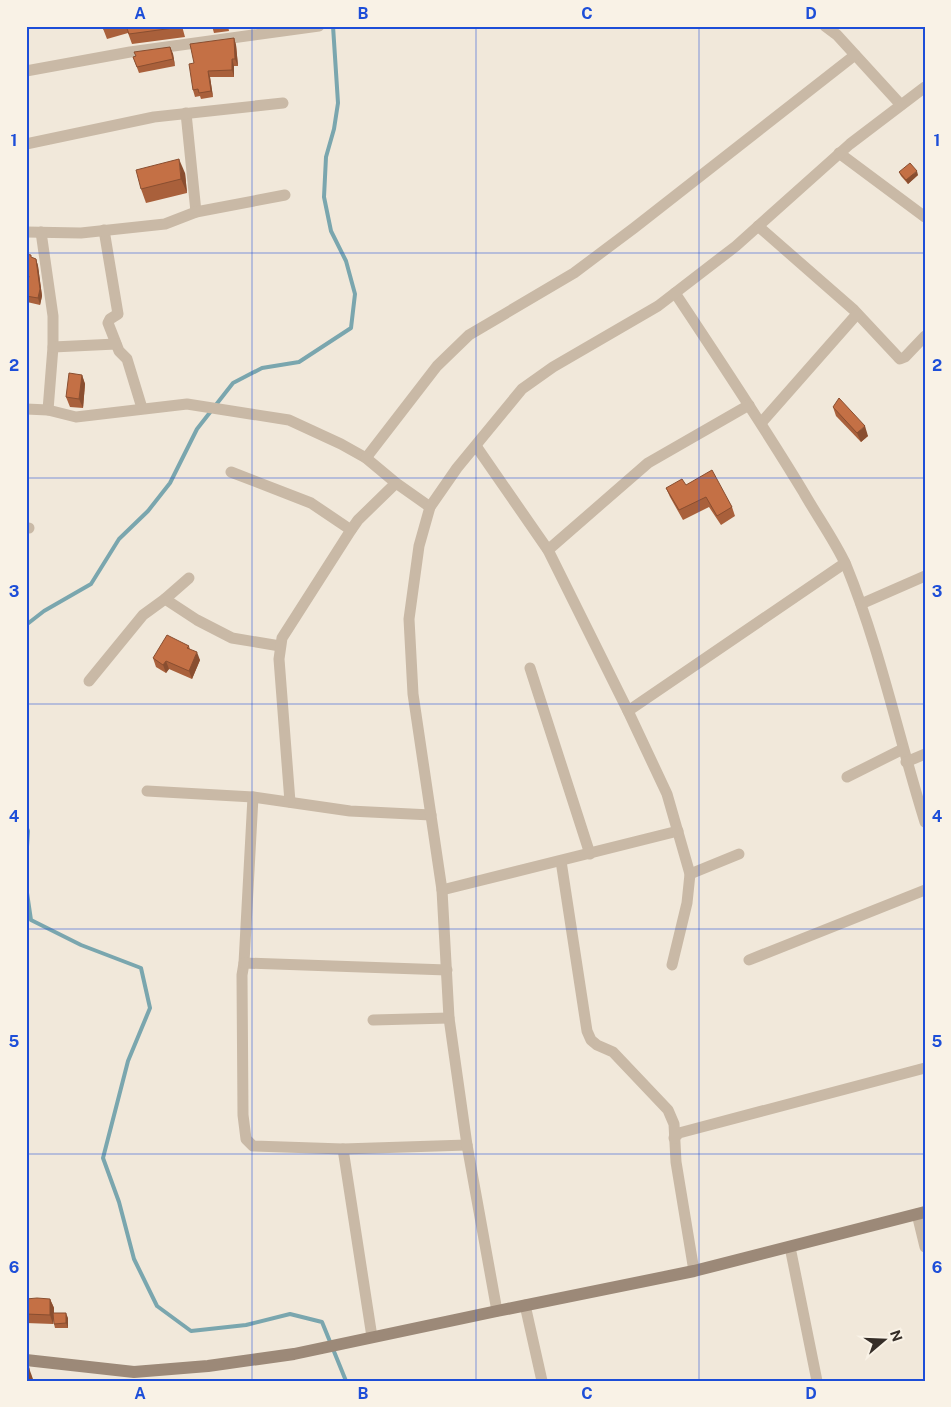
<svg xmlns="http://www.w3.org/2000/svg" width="951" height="1407" viewBox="0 0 951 1407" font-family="'Public Sans',sans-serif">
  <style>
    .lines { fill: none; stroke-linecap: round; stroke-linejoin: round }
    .stream { stroke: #7aa6ae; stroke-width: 4 }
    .street { stroke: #c9b9a6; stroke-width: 11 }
    .secondary { stroke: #9c8978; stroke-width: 12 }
    .wall { fill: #a9603b }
    .shaded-wall { fill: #894e30 }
    .building { fill: #c47045; stroke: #894e30 }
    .grid { fill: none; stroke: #1d4ed8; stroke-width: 1; stroke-opacity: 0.55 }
    .neatline { fill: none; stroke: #1d4ed8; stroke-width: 2 }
    .grid-label { font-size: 16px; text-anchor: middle; font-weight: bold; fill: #1d4ed8 }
  </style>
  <rect width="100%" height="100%" fill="#f1e8da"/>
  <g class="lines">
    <g class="stream">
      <path d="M26 625 44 611 91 584 119 539 148 511 170 483 197 429 233 383 262 368 299 362 351 328 355 294 346 261 331 231 324 197 326 157 334 129 338 103 333 26"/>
      <path d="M26 826 28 831 26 862"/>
      <path d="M26 886 31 920 81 945 141 968 150 1008 128 1061 103 1158 119 1202 134 1259 157 1306 191 1331 246 1325 290 1314 322 1322 346 1381"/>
    </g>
    <g class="street">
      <path d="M825 26 837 35 901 105"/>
      <path d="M26 71 130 52 319 26"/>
      <path d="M186 113 196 212"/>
      <path d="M26 144 154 117 283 103"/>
      <path d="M839 153 925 217"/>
      <path d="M758 226 854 310 898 357 900 359 905 357 925 336"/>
      <path d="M104 230 118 314 110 319 108 323 119 351 127 359 142 408"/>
      <path d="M26 232 81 233 165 224 196 212 285 195"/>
      <path d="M41 232 53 316V347L48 410"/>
      <path d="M675 293C719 359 763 425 804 493 817 516 835 541 846 565 880 648 898 736 925 822"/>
      <path d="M53 347 116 344"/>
      <path d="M26 409 48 410 76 417 187 404 289 420 341 444 366 458 396 483 430 507"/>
      <path d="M761 423 857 314"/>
      <path d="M476 446 548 550 628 711 667 794 690 874 687 903 672 965"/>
      <path d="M366 458 437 366 469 335 574 273 634 228 855 55"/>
      <path d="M231 472 311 503 351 530"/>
      <path d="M26 528H29"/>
      <path d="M548 550 648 463 749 405"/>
      <path d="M165 599 197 620 232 638 280 646"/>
      <path d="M861 604 925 576"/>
      <path d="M530 668 590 854"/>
      <path d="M89 681 143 615 165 599 189 578"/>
      <path d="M628 711 845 563"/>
      <path d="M906 762 925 754"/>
      <path d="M847 777 903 749"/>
      <path d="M147 791 253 797 350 811 431 815"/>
      <path d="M253 797 244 963 242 975 243 1115 246 1139 253 1146 343 1149 467 1145"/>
      <path d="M290 802 279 659 282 638 351 530 358 520 396 483"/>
      <path d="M561 861 587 1031 591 1040 597 1045 613 1052 668 1110 674 1124 676 1162 694 1271"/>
      <path d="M690 874 739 854"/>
      <path d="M442 890 678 831"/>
      <path d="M749 960 925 890"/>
      <path d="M244 963 447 970"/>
      <path d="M373 1020 449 1018"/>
      <path d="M674 1138 679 1133 925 1068"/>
      <path d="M343 1149 372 1337"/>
      <path d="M917 1214 925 1247"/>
      <path d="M790 1247 817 1381"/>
      <path d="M525 1305 542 1381"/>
      <path d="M497 1311 467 1145 449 1018 442 890 413 694 409 619 419 546 430 507 457 468 522 389 553 367 658 306 736 246 850 144 925 87"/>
    </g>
    <path class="secondary" d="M26 1360 134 1372 208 1366 294 1354 497 1311 694 1271 925 1212"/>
  </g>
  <g class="wall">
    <path d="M102 26H182L185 37 132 44 128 33 107 39Z"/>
    <path d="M212 26H228L229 31 214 33Z"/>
    <path d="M234 38 236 45 238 66H234V77H210L213 97 201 99 200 96 195 97 193 90 194 63Z"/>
    <path d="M170 47 173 54 175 66 139 73 133 57Z"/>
    <path d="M899 172 918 175 908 184 901 176Z"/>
    <path d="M185 173 187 193 146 203 141 189Z"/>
    <path d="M26 254 32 258 36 259 38 266 42 296 40 305 27 302 26 300V288L28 283 26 282Z"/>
    <path d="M82 375 85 384 83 408 70 407 66 397Z"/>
    <path d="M833 407 868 436 861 442 836 416Z"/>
    <path d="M686 485 732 507 735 516 721 525 709 507 683 520 670 497 666 488Z"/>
    <path d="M189 646 190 650 200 660 192 679 169 669 166 673 156 667 153 658Z"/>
    <path d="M26 1299H50L54 1308V1313L68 1318V1328H55L54 1324 53 1316V1324L26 1323Z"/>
  </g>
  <g class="shaded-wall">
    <path d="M234 38 236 45 238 66 235 59Z"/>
    <path d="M170 47 173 54 175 66 173 59Z"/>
    <path d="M232 59 234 66V77L232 70Z"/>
    <path d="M208 71 210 77 213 97 211 91Z"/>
    <path d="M179 159 185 173 187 193 181 179Z"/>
    <path d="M917 171 918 175 908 184 906 180Z"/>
    <path d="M36 259 38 266 42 296 40 305 38 298Z"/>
    <path d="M82 375 85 384 83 408 79 399Z"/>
    <path d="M865 426 868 436 861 442 857 433Z"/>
    <path d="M197 652 200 660 192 679 189 671Z"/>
    <path d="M166 661 169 669 166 673 163 665Z"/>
    <path d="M50 1299 54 1308 53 1324 50 1315Z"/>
    <path d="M66 1313 68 1318V1328L66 1323Z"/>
    <path d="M29 1368 33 1379V1381H29Z"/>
  </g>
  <g class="building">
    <path d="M102 26H113L103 29Z"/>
    <path d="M126 26H181V27L129 34Z"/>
    <path d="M234 38 235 59H232V70L208 71 211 91 199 93 198 89 193 90 189 64 194 63 190 44Z"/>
    <path d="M170 47 173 59 137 67 133 57 136 56 134 52Z"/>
    <path d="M179 159 181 179 141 189 136 170Z"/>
    <path d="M910 163 917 171 906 180 899 172Z"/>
    <path d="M26 254 31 255V257L36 259 40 289 38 298 26 296V288L29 276H26Z"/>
    <path d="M69 373 82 375 79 399 66 397Z"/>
    <path d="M839 398 865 426 857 433 833 407Z"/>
    <path d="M712 470 732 507 717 516 706 497 679 510 666 488 682 479 686 485Z"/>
    <path d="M167 635 189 646 187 648 197 652 189 671 166 661 163 665 153 658Z"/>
    <path d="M37 1298 50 1299V1315L26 1314V1299Z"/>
    <path d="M53 1313H66V1323L54 1324Z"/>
    <rect x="26" y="1368" width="3" height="13"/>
  </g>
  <path class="grid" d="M252 26V1381M476 26V1381M699 26V1381M26 253H925M26 478H925M26 704H925M26 929H925M26 1154H925"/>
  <rect width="951" height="1407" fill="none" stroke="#f9f2e6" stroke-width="55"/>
  <g transform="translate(884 1340) rotate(71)" stroke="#f9f2e6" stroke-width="4" paint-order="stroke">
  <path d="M0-4L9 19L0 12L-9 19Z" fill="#352d27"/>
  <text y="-8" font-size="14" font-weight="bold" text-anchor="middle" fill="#352d27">N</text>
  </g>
  <rect x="28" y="28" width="896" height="1352" class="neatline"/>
  <g class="grid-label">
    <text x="140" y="19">A</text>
    <text x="363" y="19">B</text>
    <text x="587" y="19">C</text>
    <text x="811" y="19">D</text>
    <text x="14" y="146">1</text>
    <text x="937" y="146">1</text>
    <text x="14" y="371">2</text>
    <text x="937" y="371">2</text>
    <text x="14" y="597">3</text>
    <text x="937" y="597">3</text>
    <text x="14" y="822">4</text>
    <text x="937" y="822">4</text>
    <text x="14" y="1047">5</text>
    <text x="937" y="1047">5</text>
    <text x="14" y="1273">6</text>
    <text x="937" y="1273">6</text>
    <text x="140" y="1399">A</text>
    <text x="363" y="1399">B</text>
    <text x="587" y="1399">C</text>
    <text x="811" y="1399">D</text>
  </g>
</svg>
